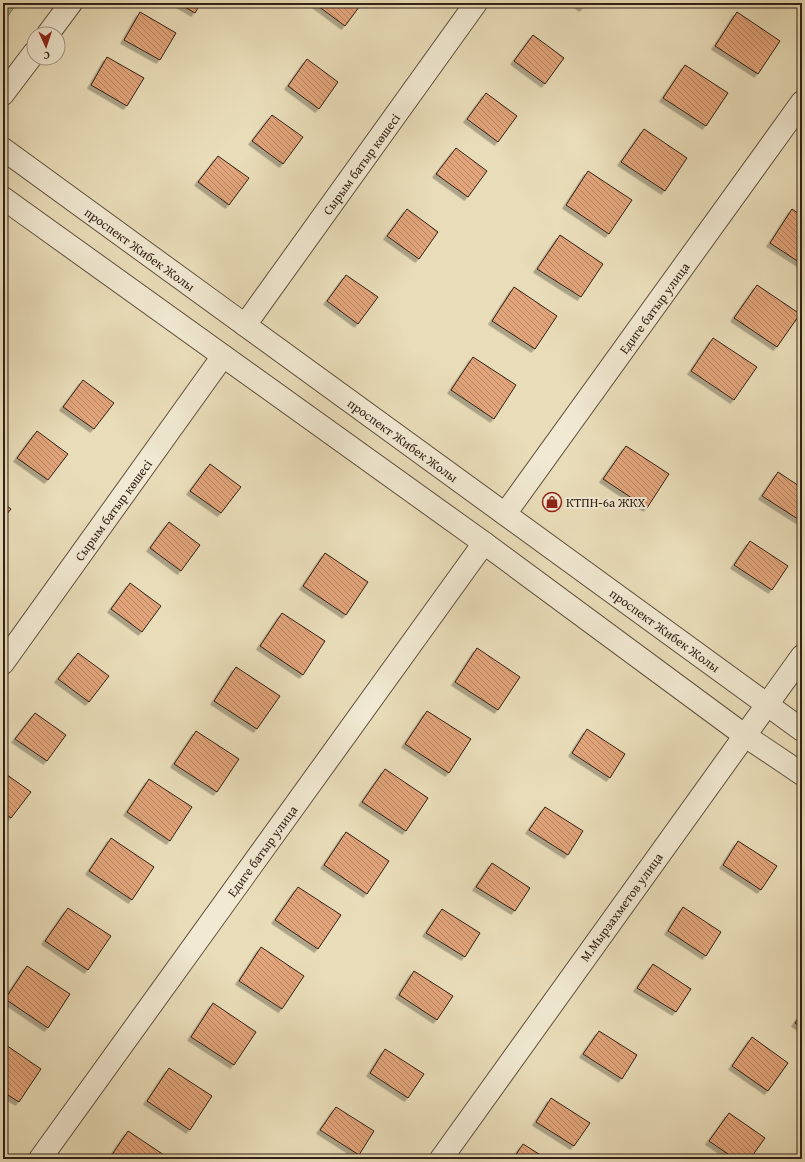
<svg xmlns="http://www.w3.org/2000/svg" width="805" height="1162" viewBox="0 0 805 1162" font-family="'Gentium Book Plus',serif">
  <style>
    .garden { fill: url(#garden-furrows); stroke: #727254 }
    .building { fill: url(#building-back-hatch); stroke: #322115; filter: url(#shadow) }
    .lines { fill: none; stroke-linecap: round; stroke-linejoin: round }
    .minor-casing { stroke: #60503e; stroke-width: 24 }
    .minor { stroke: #f1e9d2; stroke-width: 22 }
    .labels { text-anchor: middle; stroke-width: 4; stroke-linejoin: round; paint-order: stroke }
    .street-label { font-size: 13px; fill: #322115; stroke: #f1e9d2 }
    .poi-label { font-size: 13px; fill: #322115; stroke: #f1e9d2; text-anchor: start }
  </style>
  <defs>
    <pattern id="garden-furrows" width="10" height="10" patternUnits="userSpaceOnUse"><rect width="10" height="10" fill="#b3c292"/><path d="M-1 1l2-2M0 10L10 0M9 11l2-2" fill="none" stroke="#9aa67d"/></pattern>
    <pattern id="building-back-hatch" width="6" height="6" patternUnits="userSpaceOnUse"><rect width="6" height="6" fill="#e2a47a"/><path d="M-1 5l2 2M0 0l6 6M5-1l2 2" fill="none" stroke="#b88563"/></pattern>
    <filter id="shadow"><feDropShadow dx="-3.5" dy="3.5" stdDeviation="0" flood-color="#0004"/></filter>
  </defs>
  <rect width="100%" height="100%" fill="#e9ddb9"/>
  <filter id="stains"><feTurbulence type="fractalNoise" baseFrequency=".005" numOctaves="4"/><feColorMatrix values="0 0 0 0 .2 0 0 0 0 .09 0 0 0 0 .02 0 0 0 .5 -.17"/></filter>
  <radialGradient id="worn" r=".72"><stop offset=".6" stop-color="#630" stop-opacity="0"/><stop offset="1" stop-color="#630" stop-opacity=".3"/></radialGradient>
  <path class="garden" d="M3 3H17L3 23Z"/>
  <g class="building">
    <path d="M178 3H201L195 13Z"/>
    <path d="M314 3H362L345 26Z"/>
    <path d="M576 3H587L583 8Z"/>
    <path d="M140 12 176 33 160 60 124 40Z"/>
    <path d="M737 12 780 41 758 74 715 46Z"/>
    <path d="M533 35 564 58 545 84 514 61Z"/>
    <path d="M107 57 144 78 127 106 91 85Z"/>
    <path d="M307 59 338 82 319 109 288 86Z"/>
    <path d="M685 65 728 93 706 126 663 98Z"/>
    <path d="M486 93 517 116 498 142 467 119Z"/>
    <path d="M272 115 303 137 283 164 252 141Z"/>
    <path d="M644 129 687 158 665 191 621 162Z"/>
    <path d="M456 148 487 171 468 197 436 174Z"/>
    <path d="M218 156 249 178 229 205 198 182Z"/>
    <path d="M588 171 632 200 609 234 566 205Z"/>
    <path d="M407 209 438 232 419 259 387 236Z"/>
    <path d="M792 209 802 216V264L770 243Z"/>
    <path d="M560 235 603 264 581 297 537 269Z"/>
    <path d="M346 275 378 297 358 324 327 301Z"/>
    <path d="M757 285 800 314 777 347 734 318Z"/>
    <path d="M514 287 557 316 535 349 492 321Z"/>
    <path d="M713 338 757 367 734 400 691 371Z"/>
    <path d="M473 357 516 385 494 419 451 390Z"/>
    <path d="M83 380 114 403 94 429 63 407Z"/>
    <path d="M37 431 68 454 48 480 17 458Z"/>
    <path d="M626 446 669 474 647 508 603 479Z"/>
    <path d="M210 464 241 487 221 513 190 491Z"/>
    <path d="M778 472 802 488 801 521 762 496Z"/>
    <path d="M3 503 11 509 3 519Z"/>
    <path d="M169 522 200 545 181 571 150 548Z"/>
    <path d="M750 541 788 566 772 590 734 565Z"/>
    <path d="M325 553 368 582 346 615 303 586Z"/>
    <path d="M130 583 161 606 142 632 111 609Z"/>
    <path d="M282 613 325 641 303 675 260 646Z"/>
    <path d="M477 648 520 677 498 710 455 682Z"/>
    <path d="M78 653 109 676 89 702 58 679Z"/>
    <path d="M236 667 280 696 257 729 214 701Z"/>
    <path d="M427 711 471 739 449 773 405 744Z"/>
    <path d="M35 713 66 735 47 761 15 739Z"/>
    <path d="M587 729 625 754 610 778 572 753Z"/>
    <path d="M196 731 239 759 217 792 174 764Z"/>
    <path d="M385 769 428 798 406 831 362 802Z"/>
    <path d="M3 772 31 792 11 818 3 812Z"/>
    <path d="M149 779 192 807 170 841 127 812Z"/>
    <path d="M545 807 583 831 568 855 529 830Z"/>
    <path d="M346 832 389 861 367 894 324 865Z"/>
    <path d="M111 838 154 867 132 900 89 871Z"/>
    <path d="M738 841 777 866 761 890 723 865Z"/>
    <path d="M492 863 530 888 515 911 476 887Z"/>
    <path d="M298 887 341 915 318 949 275 920Z"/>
    <path d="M683 907 721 932 706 956 668 931Z"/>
    <path d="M68 908 111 936 88 970 45 941Z"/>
    <path d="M442 909 480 933 465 957 426 933Z"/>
    <path d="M261 947 304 976 282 1009 239 981Z"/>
    <path d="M653 964 691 989 676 1012 637 988Z"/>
    <path d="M27 966 70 994 48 1028 5 999Z"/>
    <path d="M414 971 453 996 437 1020 399 995Z"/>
    <path d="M213 1003 256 1032 234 1065 191 1037Z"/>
    <path d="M802 1013V1028L795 1023Z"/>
    <path d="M599 1031 637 1055 622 1079 583 1054Z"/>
    <path d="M752 1037 788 1063 768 1091 732 1066Z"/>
    <path d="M3 1043 41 1069 19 1102 3 1092Z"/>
    <path d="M385 1049 424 1074 408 1098 370 1073Z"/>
    <path d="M169 1068 212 1096 190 1130 147 1101Z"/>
    <path d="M551 1098 590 1123 574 1146 536 1122Z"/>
    <path d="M336 1107 374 1131 359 1155 320 1130Z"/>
    <path d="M729 1113 765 1138 750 1159H735L709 1141Z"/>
    <path d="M128 1131 170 1159H109Z"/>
    <path d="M523 1144 547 1159H513Z"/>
  </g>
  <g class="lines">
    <defs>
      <g id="minor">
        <path d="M48 34 71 3"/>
        <path d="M3 94 34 53"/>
        <path d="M3 149 802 730"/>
        <path d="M3 198 484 543 744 735 802 774"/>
        <path d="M245 325 476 3"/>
        <path d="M505 514 802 102"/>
        <path d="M3 663 223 356"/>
        <path d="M40 1159 484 543"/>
        <path d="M441 1159 802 656"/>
      </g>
    </defs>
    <use href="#minor" class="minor-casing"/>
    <use href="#minor" class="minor"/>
  </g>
  <defs>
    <symbol id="shop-ring" viewBox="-11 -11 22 22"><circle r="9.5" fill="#f1e9d2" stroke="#8f2418" stroke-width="1.5"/><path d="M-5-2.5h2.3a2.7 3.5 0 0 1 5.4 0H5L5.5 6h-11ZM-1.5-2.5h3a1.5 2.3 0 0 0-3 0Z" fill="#8f2418"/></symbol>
  </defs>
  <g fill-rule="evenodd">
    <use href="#shop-ring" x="541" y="491" width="22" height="22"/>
  </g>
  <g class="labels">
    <g class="street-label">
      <text transform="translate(361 164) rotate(-54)" y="5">Сырым батыр көшесі</text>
      <text transform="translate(140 249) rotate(36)" y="5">проспект Жибек Жолы</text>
      <text transform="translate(654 308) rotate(-54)" y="5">Едиге батыр улица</text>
      <text transform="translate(403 440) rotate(36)" y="5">проспект Жибек Жолы</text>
      <text transform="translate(113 510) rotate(-54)" y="5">Сырым батыр көшесі</text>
      <text transform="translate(665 630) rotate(36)" y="5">проспект Жибек Жолы</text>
      <text transform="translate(262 851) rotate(-54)" y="5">Едиге батыр улица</text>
      <text transform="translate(621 907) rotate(-54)" y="5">М.Мырзахметов улица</text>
    </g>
    <g class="poi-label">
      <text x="566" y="507">КТПН-6а ЖКХ</text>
    </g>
  </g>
  <rect width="805" height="1162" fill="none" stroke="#e9ddb9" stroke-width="16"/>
  <rect x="4" y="4" width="797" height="1154" fill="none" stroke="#322115" stroke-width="2"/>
  <rect x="8" y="8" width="789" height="1146" fill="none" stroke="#322115"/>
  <g transform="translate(46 46) rotate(177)"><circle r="19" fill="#f1e9d2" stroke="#a59986"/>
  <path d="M0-3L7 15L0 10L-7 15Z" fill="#8f2418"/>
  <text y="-6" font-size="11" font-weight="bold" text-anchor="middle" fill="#322115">С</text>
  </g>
  <rect width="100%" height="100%" filter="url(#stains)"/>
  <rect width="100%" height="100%" fill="url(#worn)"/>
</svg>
